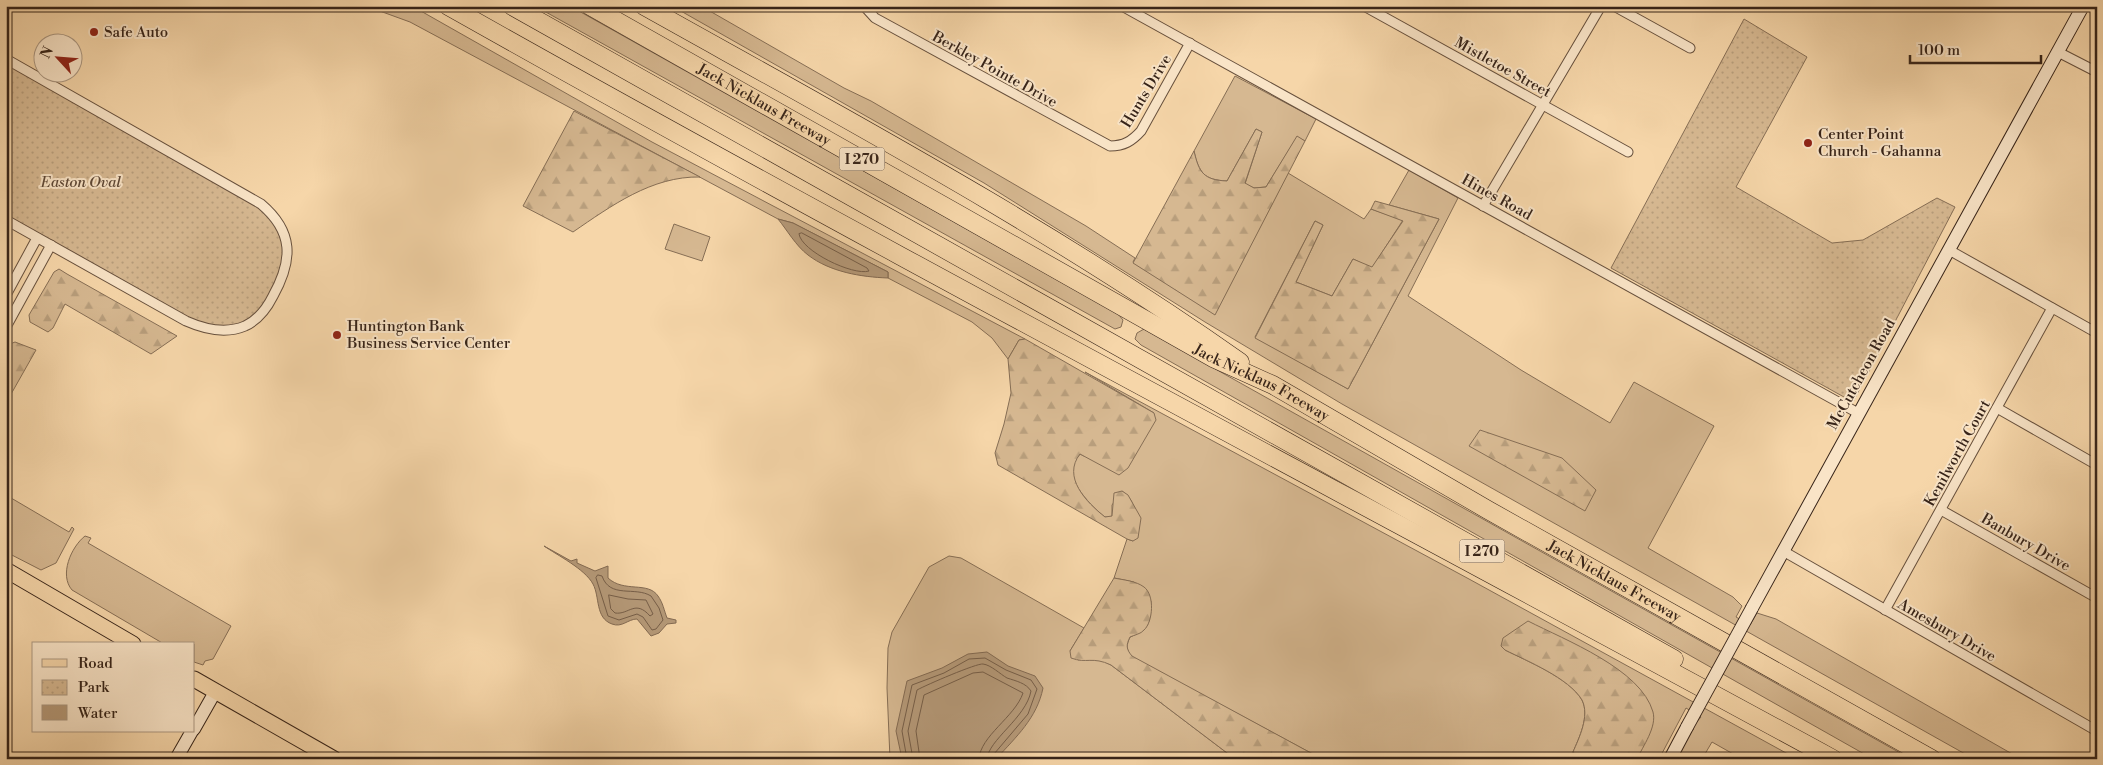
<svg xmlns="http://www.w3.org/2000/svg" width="2103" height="765" viewBox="0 0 2103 765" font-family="'Libre Bodoni',serif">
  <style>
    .green { fill: #d6b891; stroke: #866e55 }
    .forest { fill: url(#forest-firs); stroke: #866e55 }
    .park { fill: url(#park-dots); stroke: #866e55 }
    .water { fill: #b59978; stroke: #836a52 }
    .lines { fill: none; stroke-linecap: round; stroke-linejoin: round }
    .shore { stroke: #765e48; stroke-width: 1 }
    .minor-casing { stroke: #67503d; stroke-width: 11 }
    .secondary-casing { stroke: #372419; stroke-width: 14 }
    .primary-casing { stroke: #372419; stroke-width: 17 }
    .motorway-casing { stroke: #372419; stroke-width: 19 }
    .minor { stroke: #f9e4c7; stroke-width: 9 }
    .secondary { stroke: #f9e4c7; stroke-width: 12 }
    .primary { stroke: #f6d6a9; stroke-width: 15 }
    .motorway { stroke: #f6d6a9; stroke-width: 18 }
    .secondary-bridge-casing { stroke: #372419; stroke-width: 14; stroke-linecap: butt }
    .secondary-bridge { stroke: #f9e4c7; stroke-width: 12 }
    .poi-dot { fill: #8f2418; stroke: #f9e4c7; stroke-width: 2 }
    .labels { text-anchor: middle; stroke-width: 4; stroke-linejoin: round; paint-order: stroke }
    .shield { fill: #f9e4c7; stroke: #715e4d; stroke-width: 1 }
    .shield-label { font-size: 14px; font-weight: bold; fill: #372419 }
    .poi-label { font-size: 15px; fill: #372419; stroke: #f9e4c7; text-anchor: start }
    .street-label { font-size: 15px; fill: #372419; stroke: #f9e4c7 }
    .park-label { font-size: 15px; font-style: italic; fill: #5f4937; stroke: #f9e4c7 }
  </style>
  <defs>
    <pattern id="forest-firs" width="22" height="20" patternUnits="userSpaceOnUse" patternTransform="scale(1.25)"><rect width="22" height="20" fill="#d6b891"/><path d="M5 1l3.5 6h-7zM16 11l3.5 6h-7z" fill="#b89e7c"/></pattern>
    <pattern id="park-dots" width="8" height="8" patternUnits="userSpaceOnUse" patternTransform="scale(1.25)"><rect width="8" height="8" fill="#d6b891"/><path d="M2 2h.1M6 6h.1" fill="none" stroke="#b89e7c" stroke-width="1.8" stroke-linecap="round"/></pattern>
  </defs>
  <rect width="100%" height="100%" fill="#f6d6a9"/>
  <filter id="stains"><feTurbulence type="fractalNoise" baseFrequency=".004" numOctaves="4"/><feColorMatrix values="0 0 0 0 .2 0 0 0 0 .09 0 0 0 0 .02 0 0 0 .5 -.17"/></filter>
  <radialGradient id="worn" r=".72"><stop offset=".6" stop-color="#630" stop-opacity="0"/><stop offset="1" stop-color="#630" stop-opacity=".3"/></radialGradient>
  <g class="green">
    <path d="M366 6H412L652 142 1025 339 1019 340 1008 359 992 338 972 322 888 278V272L793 223 778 219 410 22Z"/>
    <path d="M535 6H570L1118 314 1123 320 1121 327 1115 329Z"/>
    <path d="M672 6H701L844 88 871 101 1086 226 1135 258 1133 262 1215 314 1288 173 1364 219 1371 209 1403 220 1372 268 1353 259 1332 296 1296 282 1323 225 1315 221 1255 337 1348 389 1439 219 1389 205 1409 170 1458 198 1408 296 1521 370 1610 423 1634 382 1714 426 1648 548 1733 597 1742 606 1736 617 1750 625 1757 613 1776 619 2021 759H1974L1342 404 1205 322 984 183Z"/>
    <path d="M1235 76 1316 119 1305 141 1297 137 1266 187 1254 188 1245 184 1262 132 1256 129 1227 181C1204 180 1199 173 1194 151Z"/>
    <path d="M674 224 710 237 702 261 665 249Z"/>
    <path d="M1144 329 1911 759H1873L1141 345 1135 339 1137 333Z"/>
    <path d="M1085 372 1469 579 1797 759H1742L1712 742 1702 759H1677L1694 725 1701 717 1686 708 1659 759H1637L1652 725 1501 646 1505 650C1527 661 1569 678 1582 700 1590 716 1579 738 1573 752L1575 759H1322L1132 657C1126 649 1126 646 1130 637 1152 628 1149 623 1151 601L1134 582 1114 578 1127 539 1133 541C1135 521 1140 504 1122 491L1112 505V517H1105C1093 508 1066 481 1073 464 1074 461 1078 457 1080 454L1084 456 1154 413Z"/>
    <path d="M6 495 69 532 72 527 74 529 56 563 41 570 6 552Z"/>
    <path d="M85 536 91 538 88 543 231 626 213 659 205 661 203 665 194 662V644H164L72 590C59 575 71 547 85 536Z"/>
    <path d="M949 556 961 558 1084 628 1070 651 1078 660 1098 658 1111 665 1235 759H1047L1036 755 1023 759H890L887 688 888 648 892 632 929 567Z"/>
  </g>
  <g class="forest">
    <path d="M574 111 700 177C652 176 611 206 573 232L523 206Z"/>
    <path d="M1256 129 1262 132 1245 183 1254 188 1266 187 1297 136 1305 141 1215 315 1133 263 1194 151C1199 173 1204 180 1227 181Z"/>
    <path d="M1375 201 1439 219 1348 389 1255 338 1315 221 1323 225 1296 282 1332 296 1353 259 1372 267 1403 221 1371 209Z"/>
    <path d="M59 269 67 274 177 336 151 354 65 304 53 328 48 332 30 322 29 315 54 272Z"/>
    <path d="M1025 339 1154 413 1156 420 1128 468 1119 475 1080 454C1062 477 1086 502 1105 517L1112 516 1114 493 1122 491 1128 495 1141 518 1138 538 1133 541 1127 539 998 465 995 453 1004 424 1011 393 1008 359 1019 340Z"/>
    <path d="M15 342 36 350 6 403V350L10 344Z"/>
    <path d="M1480 430 1562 458 1596 490 1585 511 1469 446Z"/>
    <path d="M1114 578C1124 580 1136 581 1144 587 1155 595 1153 622 1144 630 1141 634 1134 635 1130 637 1126 645 1126 649 1132 656L1322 759H1235L1111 665C1092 656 1087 664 1071 658L1070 651Z"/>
    <path d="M1528 621C1565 640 1641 669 1653 712 1657 727 1643 746 1637 759H1575L1573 752C1579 738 1590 716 1582 700 1569 678 1527 661 1505 650L1501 646 1503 638Z"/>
  </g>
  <g class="park">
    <path d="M1744 19 1807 57 1736 187 1832 243 1863 240 1937 198 1955 207 1853 402 1611 268Z"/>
    <path d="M6 59 272 213 288 252 266 308 245 326 198 327 6 220Z"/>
  </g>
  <g class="water">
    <path d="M778 219 793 223 888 272V278C861 277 830 272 808 255 796 246 787 230 778 219Z"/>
    <path d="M544 546 571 561 577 559V563L595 571 608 566V578C624 593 648 581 658 596 663 603 664 610 667 618L676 620V623L667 624 659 633 651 636 637 619C628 619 622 628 612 624 595 618 600 597 593 584 585 569 557 555 544 546Z"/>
    <path d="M987 652 1008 666 1035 676 1043 688C1037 718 1016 737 996 759H902L896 731 907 681 942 668 968 654Z"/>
  </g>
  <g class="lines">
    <g class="shore">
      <path d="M802 233 867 268 869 271C853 276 801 251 799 234Z"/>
      <path d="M598 575 602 576C610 599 635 586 651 596L659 608 663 620 656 629 652 630 643 617 637 614 619 620 608 616 596 578Z"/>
      <path d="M609 595 628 599 646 600 653 614 650 616C635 599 629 615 615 613L611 609Z"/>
      <path d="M907 759 902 731 912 685 944 673 969 659 985 658 1006 670 1031 680 1037 689 1028 714 994 754 993 759"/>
      <path d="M913 759 908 731 917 690C926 685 977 663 983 664 991 665 1000 674 1007 678 1016 681 1026 683 1031 691 1026 718 988 740 987 759"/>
      <path d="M920 759 916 731 924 695 973 673 983 672 1023 693C1015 717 980 736 979 759"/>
    </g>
    <defs>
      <g id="minor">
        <path d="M864 6 875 18 1110 146C1124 146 1132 141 1141 131L1190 43"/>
        <path d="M1122 6 1858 413"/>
        <path d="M1364 6 1628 152"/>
        <path d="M1614 6 1690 48"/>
        <path d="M2058 52 2097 72"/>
        <path d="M6 59 261 204C294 232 293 260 273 296 267 308 258 320 245 326 226 334 204 329 186 321L6 220"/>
        <path d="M1483 206 1601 6"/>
        <path d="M1949 250 2097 333"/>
        <path d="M6 295 37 238"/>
        <path d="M6 327 51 245"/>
        <path d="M1997 408 2097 465"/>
        <path d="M1941 510 2097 598"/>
        <path d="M1783 551 2097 731"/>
        <path d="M1885 610 2052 308"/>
      </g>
      <g id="secondary">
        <path d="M1752 608 2083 6"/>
        <path d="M194 729 215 692"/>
        <path d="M176 759 192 731"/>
        <path d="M1670 759 1687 727"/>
      </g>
      <g id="primary">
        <path d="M6 570 133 644"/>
        <path d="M194 679 334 759"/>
      </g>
      <g id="motorway">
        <path d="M448 6C906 264 1372 508 1833 759"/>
        <path d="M512 6 1674 659"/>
        <path id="s1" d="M590 6 1213 358 1273 385 1488 510 1932 759"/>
        <path d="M644 6C846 119 1050 228 1240 362"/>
      </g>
    </defs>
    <use href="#minor" class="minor-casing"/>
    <use href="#secondary" class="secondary-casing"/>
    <use href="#primary" class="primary-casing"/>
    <use href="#motorway" class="motorway-casing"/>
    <use href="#minor" class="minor"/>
    <use href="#secondary" class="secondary"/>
    <use href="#primary" class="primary"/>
    <use href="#motorway" class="motorway"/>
    <defs>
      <path id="secondary-bridge" d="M1687 727 1752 608"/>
    </defs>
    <use href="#secondary-bridge" class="secondary-bridge-casing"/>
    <use href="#secondary-bridge" class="secondary-bridge"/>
  </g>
  <g class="poi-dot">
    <circle cx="94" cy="32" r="5"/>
    <circle cx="1808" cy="143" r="5"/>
    <circle cx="337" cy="335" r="5"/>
  </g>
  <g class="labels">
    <g class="shield">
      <rect x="839.5" y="147.5" width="45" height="23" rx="4"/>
      <rect x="1459.5" y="539.5" width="45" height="23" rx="4"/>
    </g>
    <g class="shield-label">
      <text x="862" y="164">I 270</text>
      <text x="1482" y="556">I 270</text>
    </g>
    <g class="poi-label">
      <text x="104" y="37">Safe Auto</text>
      <text x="1818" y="139">Center Point<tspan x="1818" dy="17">Church - Gahanna</tspan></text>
      <text x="347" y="331">Huntington Bank<tspan x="347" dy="17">Business Service Center</tspan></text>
    </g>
    <g class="street-label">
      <text transform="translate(1503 67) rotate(29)" y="5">Mistletoe Street</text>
      <text transform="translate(995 69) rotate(29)" y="5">Berkley Pointe Drive</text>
      <text transform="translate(1146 91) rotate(-59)" y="5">Hunts Drive</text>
      <text dy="5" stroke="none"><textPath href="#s1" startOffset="200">Jack Nicklaus Freeway</textPath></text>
      <text transform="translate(1497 197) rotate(29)" y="5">Hines Road</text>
      <text transform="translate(1861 374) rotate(-61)" y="5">McCutcheon Road</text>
      <text dy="5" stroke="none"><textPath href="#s1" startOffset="770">Jack Nicklaus Freeway</textPath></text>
      <text transform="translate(1957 453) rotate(-61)" y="5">Kenilworth Court</text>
      <text transform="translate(2026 542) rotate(30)" y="5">Banbury Drive</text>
      <text dy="5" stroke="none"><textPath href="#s1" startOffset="1175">Jack Nicklaus Freeway</textPath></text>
      <text transform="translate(1947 630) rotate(30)" y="5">Amesbury Drive</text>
    </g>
    <g class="park-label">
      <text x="81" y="187">Easton Oval</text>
    </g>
  </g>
  <rect width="2103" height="765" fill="none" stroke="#f6d6a9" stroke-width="25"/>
  <rect x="8" y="8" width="2088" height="750" fill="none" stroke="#372419" stroke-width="2.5"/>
  <rect x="12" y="12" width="2078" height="740" fill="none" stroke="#372419"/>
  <rect x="32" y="642" width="162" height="90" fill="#f9e4c7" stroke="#ab9781"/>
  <rect x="42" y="659" width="25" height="8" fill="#f6d6a9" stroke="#ab9781"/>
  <text x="78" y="668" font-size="15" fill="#372419">Road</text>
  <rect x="42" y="680" width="25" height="15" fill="url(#park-dots)" stroke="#ab9781"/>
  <text x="78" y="692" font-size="15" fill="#372419">Park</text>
  <rect x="42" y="705" width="25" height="15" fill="#b59978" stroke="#ab9781"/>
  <text x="78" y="718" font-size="15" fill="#372419">Water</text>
  <g transform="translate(58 58) rotate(296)"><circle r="24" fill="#f9e4c7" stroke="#ab9781"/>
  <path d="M0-4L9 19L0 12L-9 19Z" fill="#8f2418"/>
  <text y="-8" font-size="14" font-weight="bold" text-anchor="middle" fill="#372419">N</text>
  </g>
  <path d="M1910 55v8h131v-8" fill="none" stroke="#372419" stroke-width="2.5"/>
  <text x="1918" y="55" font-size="15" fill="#372419" stroke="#f9e4c7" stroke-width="4" paint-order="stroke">100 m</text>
  <rect width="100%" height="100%" filter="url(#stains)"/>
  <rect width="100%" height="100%" fill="url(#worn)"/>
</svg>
